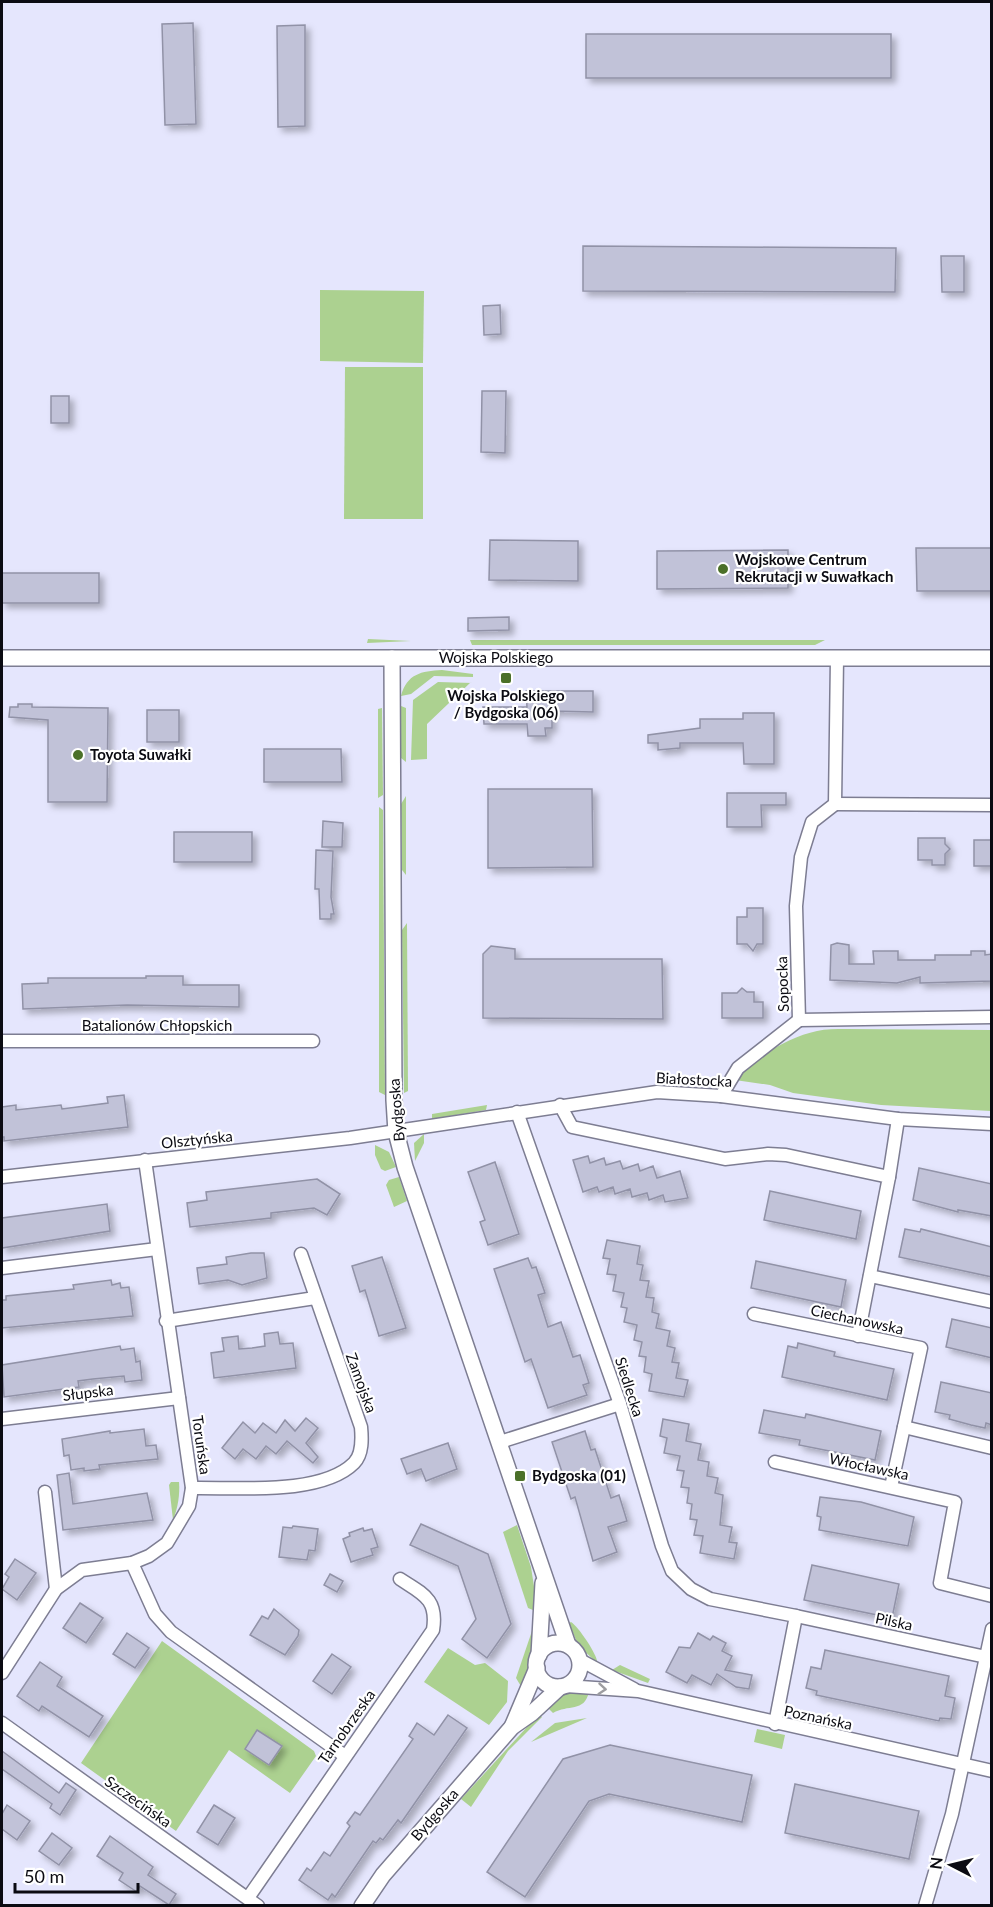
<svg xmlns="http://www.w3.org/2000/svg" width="993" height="1907" viewBox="0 0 993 1907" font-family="Lato,sans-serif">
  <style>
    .green { fill: #acd190 }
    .building { fill: #c1c2d8; stroke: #9192a7; stroke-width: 1.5; filter: url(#shadow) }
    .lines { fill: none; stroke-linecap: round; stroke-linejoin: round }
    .minor-casing { stroke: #7d7d92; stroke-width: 15 }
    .tertiary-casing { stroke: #7d7d92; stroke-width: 18 }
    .minor { stroke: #fff; stroke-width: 12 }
    .tertiary { stroke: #fff; stroke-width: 15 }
    .oneway { stroke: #9d9da0 }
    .poi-dot { fill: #4b7029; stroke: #fff; stroke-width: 2 }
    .labels { text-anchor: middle; stroke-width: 4.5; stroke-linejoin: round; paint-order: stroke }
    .poi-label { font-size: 15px; font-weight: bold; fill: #0b0b12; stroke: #fff; text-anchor: start }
    .street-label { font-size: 15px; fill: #0b0b12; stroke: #fff }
  </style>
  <defs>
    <filter id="shadow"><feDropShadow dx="4.5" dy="4.5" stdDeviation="3" flood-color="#0004"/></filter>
  </defs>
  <rect width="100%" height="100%" fill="#e5e6fd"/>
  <g class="green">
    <path d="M320 290 424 291 423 363 320 361Z"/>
    <path d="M345 367H423V519H344Z"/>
    <path d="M368 639 411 641 367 643Z"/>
    <path d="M470 640H825L815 645H472Z"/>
    <path d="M442 670 473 674V677L434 676 411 694 401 696C407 674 421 671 442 670Z"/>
    <path d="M438 682 473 683H470L427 724V759L411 760 413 700Z"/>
    <path d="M401 706 406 708V762L401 758Z"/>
    <path d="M382 708 383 795 378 798V709Z"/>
    <path d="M406 796V875L402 870 401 804Z"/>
    <path d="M379 807 383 810 385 1095 379 1092Z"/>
    <path d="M407 923 408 1091 404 1093 402 930Z"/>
    <path d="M846 1029 991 1030V1111L881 1105 793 1093 770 1085 735 1080C754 1058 788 1037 817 1031 826 1029 836 1029 846 1029Z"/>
    <path d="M487 1105 486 1110 432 1119V1114Z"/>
    <path d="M424 1134V1143L415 1161 414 1143Z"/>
    <path d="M375 1145 389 1152 396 1167 385 1171 381 1169 375 1155Z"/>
    <path d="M399 1177 407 1201 394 1207 386 1185 389 1180Z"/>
    <path d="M171 1482H179C180 1495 178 1507 173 1520L169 1485Z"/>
    <path d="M517 1525 531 1567 538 1612 528 1608 503 1532Z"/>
    <path d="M571 1622C578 1626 599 1657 597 1663L578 1645 569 1623Z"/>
    <path d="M533 1628 535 1651 522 1688 516 1678Z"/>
    <path d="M162 1641 314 1751 316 1756 290 1793 229 1750 176 1831 81 1763Z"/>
    <path d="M448 1648 475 1665 485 1663 508 1681 507 1702 489 1725 424 1682Z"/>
    <path d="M620 1665 650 1679 648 1683 612 1670Z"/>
    <path d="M567 1690 589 1692C584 1713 568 1704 553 1713L547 1707Z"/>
    <path d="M539 1714 542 1717 508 1751 471 1807 461 1799Z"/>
    <path d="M587 1718 531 1742 555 1723Z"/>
    <path d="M757 1729 785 1735 782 1749 754 1742Z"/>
  </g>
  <g class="building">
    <path d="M193 23 196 124 165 125 162 24Z"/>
    <path d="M305 25V126L278 127 277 26Z"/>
    <rect x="586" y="34" width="305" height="44"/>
    <path d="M583 246 896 248 895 292 583 291Z"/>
    <path d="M941 256H964V292H942Z"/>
    <path d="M500 305 501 334 484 335 483 306Z"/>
    <path d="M482 391H506L505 453 481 452Z"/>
    <rect x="51" y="396" width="18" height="27"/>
    <path d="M490 540 578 541V581L489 580Z"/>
    <path d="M916 548H992V591H917Z"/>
    <path d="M788 550V588L657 589V551Z"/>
    <rect x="2" y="573" width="97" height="30"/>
    <path d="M509 617V630L468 631V618Z"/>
    <path d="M526 691H593V712L552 711V728H545L546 736H528L527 724H484L483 707H527Z"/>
    <path d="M18 704H32V707L108 708 107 802H48V720L9 717 10 707H18Z"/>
    <rect x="147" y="710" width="32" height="32"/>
    <path d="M743 713H774V764H744L743 743H680V748L658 750V743H648V735L700 728V719H743Z"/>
    <path d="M264 749H341L342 782H264Z"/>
    <path d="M488 789H592L593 867 488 868Z"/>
    <path d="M727 793H786V805H761L762 827H727Z"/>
    <path d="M323 821 343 823 342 847H322Z"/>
    <rect x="174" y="832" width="78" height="30"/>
    <path d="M918 838H945V844L950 849 945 854V865H932V860H918Z"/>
    <rect x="974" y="840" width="18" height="26"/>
    <path d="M316 850 333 851 331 897 334 914H331V919H320L319 889H315Z"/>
    <path d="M747 908H763V944H757L753 951 747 944H737V917H747Z"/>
    <path d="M837 943 849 945V964H874L873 951H898V960H935V955H971V951H985V955L992 954V981L920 983V977L897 983 830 980 831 945Z"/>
    <path d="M491 946 515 949V959H662L663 1019 483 1018V954Z"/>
    <path d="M146 976H183V985H239V1007L127 1005 23 1009 22 984 48 983V978H146Z"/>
    <path d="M742 988 747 992H754V1002H763V1018H722V993H737Z"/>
    <path d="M124 1095 128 1127 4 1141V1137H2V1107L16 1105V1110L61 1105 62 1109 108 1103 107 1097Z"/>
    <path d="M588 1156 590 1163 604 1158 606 1165 620 1161 623 1169 638 1164 640 1171 653 1166 657 1178 680 1171 688 1198 665 1202 663 1195 649 1200 647 1193 632 1197 630 1189 615 1194 613 1187 599 1192 597 1187 583 1192 573 1160Z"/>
    <path d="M495 1162 519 1234 488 1245 480 1222 485 1220 468 1172Z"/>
    <path d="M919 1168 992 1184V1216L958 1210V1212L913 1200Z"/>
    <path d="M317 1179 340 1194 327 1215 314 1208 271 1213V1218L190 1227 187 1203 207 1200 206 1192Z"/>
    <path d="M770 1191 861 1211 856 1239 764 1220Z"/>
    <path d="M107 1204 110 1231 2 1248V1218Z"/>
    <path d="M905 1229 920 1232 921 1229 992 1247V1277L899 1257Z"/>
    <path d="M607 1240 640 1246 637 1264 643 1265 640 1280 649 1281 646 1297 654 1298 652 1312 659 1314 656 1328 670 1331 667 1346 675 1348 672 1362 679 1363 676 1378 688 1380 684 1397 649 1391 652 1374 644 1372 646 1357 639 1356 642 1342 634 1340 637 1325 624 1322 627 1308 621 1307 624 1293 613 1291 616 1275 607 1274 610 1259 603 1258Z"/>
    <path d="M251 1253H264L267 1278 242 1285 228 1280 199 1284 197 1268 227 1264 226 1257Z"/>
    <path d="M382 1257 406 1328 379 1336 365 1290 360 1292 352 1266Z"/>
    <path d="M528 1258 532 1268 536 1267 545 1293 538 1295 548 1327 561 1322 573 1357 580 1355 589 1383 583 1385 587 1395 548 1408 531 1359 525 1362 494 1269Z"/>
    <path d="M756 1261 846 1280 841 1307 751 1288Z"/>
    <path d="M111 1280 112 1285 120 1283 121 1288 129 1287 133 1316 2 1328V1300H6V1296L74 1289 73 1285Z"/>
    <path d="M952 1319 992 1328V1358L946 1347Z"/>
    <path d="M278 1332 280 1344 293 1343 296 1368 214 1378 211 1353 224 1351 222 1338 238 1336 239 1349 252 1348 265 1346 264 1334Z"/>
    <path d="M798 1343 835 1352 834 1356 894 1369 887 1400 782 1377 788 1346 797 1348Z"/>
    <path d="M120 1346 121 1350 134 1348 136 1362 140 1361 142 1380 125 1382 124 1376 93 1379 78 1381 79 1387 4 1397 2 1365Z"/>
    <path d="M941 1382 992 1393V1425L986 1423 985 1428 971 1425 949 1419 950 1415 935 1412Z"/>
    <path d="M764 1410 805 1418 806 1414 881 1431 875 1460 799 1445 800 1440 759 1433Z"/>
    <path d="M306 1418 318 1428 306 1443 318 1457 313 1463 287 1441 276 1454 266 1446 256 1459 243 1449 235 1459 222 1448 243 1422 255 1433 263 1423 276 1433 285 1420 295 1431Z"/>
    <path d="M663 1419 689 1424 686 1441 701 1444 698 1460 709 1462 707 1476 718 1478 715 1493 723 1495 720 1525 732 1527 729 1542 737 1543 734 1559 700 1553 703 1536 694 1535 697 1520 690 1519 692 1504 687 1503 689 1488 681 1487 684 1471 677 1470 680 1456 664 1453 667 1438 660 1436Z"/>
    <path d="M144 1429 146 1446 156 1445 158 1459 99 1465 100 1469 84 1471V1468L71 1470 69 1455 64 1456 62 1439 110 1431V1433Z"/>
    <path d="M585 1431 591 1450 595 1449 611 1498 619 1495 627 1521 608 1527 617 1552 593 1561 575 1497 571 1499 552 1442Z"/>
    <path d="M448 1443 457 1469 426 1481 421 1469 407 1474 401 1459Z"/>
    <path d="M69 1473 73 1504 147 1493 153 1520 63 1530 57 1475Z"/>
    <path d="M820 1497 861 1502 914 1517 908 1546 819 1530 821 1517 817 1516Z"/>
    <path d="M421 1524 488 1554 511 1624 487 1658 462 1639 476 1619 458 1566 410 1545Z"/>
    <path d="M293 1526 318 1529 315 1551 309 1550 307 1560 279 1557 283 1527 292 1528Z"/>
    <path d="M363 1528 364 1531 372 1529 378 1547 371 1549 373 1555 351 1562 343 1539 350 1536 349 1533Z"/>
    <path d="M15 1559 36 1573 17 1600 2 1589 9 1577 5 1574Z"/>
    <path d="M812 1565 899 1584 892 1618 804 1600Z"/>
    <path d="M330 1574 343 1581 337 1592 324 1585Z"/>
    <path d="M80 1603 103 1618 86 1643 63 1628Z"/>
    <path d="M274 1609 299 1630 298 1636 285 1655 250 1635 262 1616 268 1619Z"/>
    <path d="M127 1633 149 1648 135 1668 113 1654Z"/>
    <path d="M698 1633 710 1640 713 1636 726 1643 722 1651 732 1656 725 1670 752 1675 749 1689 736 1687 717 1674 711 1685 692 1675 687 1683 666 1672 679 1647 690 1648Z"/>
    <path d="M825 1650 949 1676 945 1696 955 1698 951 1719 940 1718 939 1721 816 1695 817 1691 806 1688 811 1667 821 1669Z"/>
    <path d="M332 1654 351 1667 332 1694 313 1681Z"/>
    <path d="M40 1662 62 1677 57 1686 103 1716 89 1737 42 1706 39 1711 17 1696Z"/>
    <path d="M448 1715 467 1728 401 1823 398 1820 383 1840 380 1838 376 1843 373 1841 335 1897 332 1894 328 1900 299 1880 307 1868 311 1871 324 1852 330 1856 350 1826 347 1823 355 1812 360 1815 413 1739 409 1736 417 1723 434 1735Z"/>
    <path d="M257 1730 282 1746 269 1765 245 1749Z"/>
    <path d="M610 1745 752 1775 742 1822 609 1794 589 1801 525 1897 487 1872 563 1759Z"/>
    <path d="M2 1751 59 1793 66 1783 76 1790 60 1815 50 1808 52 1804 2 1769Z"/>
    <path d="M795 1784 919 1811 909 1859 785 1833Z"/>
    <path d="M7 1805 30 1821 17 1840 2 1829V1814Z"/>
    <path d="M214 1805 235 1818 218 1845 197 1832Z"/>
    <path d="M52 1833 72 1848 59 1865 39 1851Z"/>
    <path d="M110 1836 153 1867 148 1875 176 1894 169 1905 140 1886 137 1892 119 1880 123 1873 97 1856Z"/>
  </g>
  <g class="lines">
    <defs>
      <g id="minor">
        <path d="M835 804 992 805"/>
        <path d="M799 1020 796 906 801 857 812 822 835 804 837 658"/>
        <path d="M799 1020 992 1017"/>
        <path d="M2 1041H313"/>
        <path d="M721 1096 738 1068 799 1020"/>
        <path d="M560 1105 572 1127 725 1159 768 1154 786 1155 889 1177 858 1336"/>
        <path d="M517 1112 620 1404 662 1546 672 1571 691 1589 710 1599 796 1616 775 1724"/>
        <path d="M2 1177 350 1138 657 1092 721 1096 898 1119 992 1124"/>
        <path d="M889 1177 898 1119"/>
        <path d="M2 1268 157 1249"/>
        <path d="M870 1276 992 1302"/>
        <path d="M754 1314 921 1348 891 1487"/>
        <path d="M166 1321 315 1298"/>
        <path d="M2 1419 179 1398"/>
        <path d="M904 1427 992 1448"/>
        <path d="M500 1442 620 1404"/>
        <path d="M775 1462 955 1502 940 1583 992 1596"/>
        <path d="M192 1488C236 1487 321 1496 354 1463 363 1454 362 1438 361 1427L301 1254"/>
        <path d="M45 1492 56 1589"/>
        <path d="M132 1563 155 1614 171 1632 345 1756"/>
        <path d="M796 1616 986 1657 992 1629"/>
        <path d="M580 1660 634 1689"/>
        <path d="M2 1673 56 1589 82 1570 132 1563 149 1556 167 1543 189 1506 192 1488 145 1160"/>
        <path d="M566 1686 638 1691 992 1771"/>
        <path d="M2 1723 258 1906"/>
        <path d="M248 1898 433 1630C438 1599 423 1594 400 1579"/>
        <path d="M925 1906 952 1814 986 1657"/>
      </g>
      <g id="tertiary">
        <path d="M2 658H992"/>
        <path d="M392 658 394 1100 396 1132 405 1167 568 1645"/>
        <circle cx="558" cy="1665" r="22"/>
        <path d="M539 1655 543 1583"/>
        <path d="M512 1727 537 1668"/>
        <path d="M362 1906 383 1875 512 1727 532 1713 560 1687"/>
      </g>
    </defs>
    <use href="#minor" class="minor-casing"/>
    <use href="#tertiary" class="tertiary-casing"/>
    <use href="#minor" class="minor"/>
    <use href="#tertiary" class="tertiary"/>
  </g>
  <defs><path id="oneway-chevron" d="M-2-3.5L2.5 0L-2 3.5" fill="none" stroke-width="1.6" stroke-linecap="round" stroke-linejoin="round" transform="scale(1.5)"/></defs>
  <use class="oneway" href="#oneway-chevron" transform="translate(602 1689) rotate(5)"/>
  <g class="poi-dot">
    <circle cx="723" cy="569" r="6"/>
    <rect x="500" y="672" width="12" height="12" rx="3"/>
    <circle cx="78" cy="755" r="6"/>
    <rect x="514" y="1470" width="12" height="12" rx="3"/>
  </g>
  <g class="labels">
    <g class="poi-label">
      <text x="735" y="565">Wojskowe Centrum<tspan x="735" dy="17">Rekrutacji w Suwałkach</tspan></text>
      <text x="506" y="701" text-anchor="middle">Wojska Polskiego<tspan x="506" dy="17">/ Bydgoska (06)</tspan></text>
      <text x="90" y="760">Toyota Suwałki</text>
      <text x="532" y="1481">Bydgoska (01)</text>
    </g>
    <g class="street-label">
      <text x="496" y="663">Wojska Polskiego</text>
      <text transform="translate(783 984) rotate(-92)" y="5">Sopocka</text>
      <text x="157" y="1031">Batalionów Chłopskich</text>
      <text transform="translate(694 1080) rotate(3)" y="5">Białostocka</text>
      <text transform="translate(397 1110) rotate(-95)" y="5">Bydgoska</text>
      <text transform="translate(197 1140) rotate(-6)" y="5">Olsztyńska</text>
      <text transform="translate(857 1320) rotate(12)" y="5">Ciechanowska</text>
      <text transform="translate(361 1383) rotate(70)" y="5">Zamojska</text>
      <text transform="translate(629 1387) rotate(72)" y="5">Siedlecka</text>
      <text transform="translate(88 1393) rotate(-7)" y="5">Słupska</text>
      <text transform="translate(201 1445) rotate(82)" y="5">Toruńska</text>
      <text transform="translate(869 1467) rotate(12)" y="5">Włocławska</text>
      <text transform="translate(894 1622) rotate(12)" y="5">Pilska</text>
      <text transform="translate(818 1718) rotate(12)" y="5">Poznańska</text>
      <text transform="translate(347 1727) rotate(-55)" y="5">Tarnobrzeska</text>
      <text transform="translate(138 1802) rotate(35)" y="5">Szczecińska</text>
      <text transform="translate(435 1815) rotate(-49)" y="5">Bydgoska</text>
    </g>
  </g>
  <rect width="993" height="1907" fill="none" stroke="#0b0b12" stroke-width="6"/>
  <g transform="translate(951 1865) rotate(277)" stroke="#ffffff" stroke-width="4.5" paint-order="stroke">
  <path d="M0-4.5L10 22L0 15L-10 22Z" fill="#0b0b12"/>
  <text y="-9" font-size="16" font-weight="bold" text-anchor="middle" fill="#0b0b12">N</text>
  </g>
  <path d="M15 1883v9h123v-9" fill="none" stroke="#0b0b12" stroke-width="3"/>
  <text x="24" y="1883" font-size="18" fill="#0b0b12" stroke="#ffffff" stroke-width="4.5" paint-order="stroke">50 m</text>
</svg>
